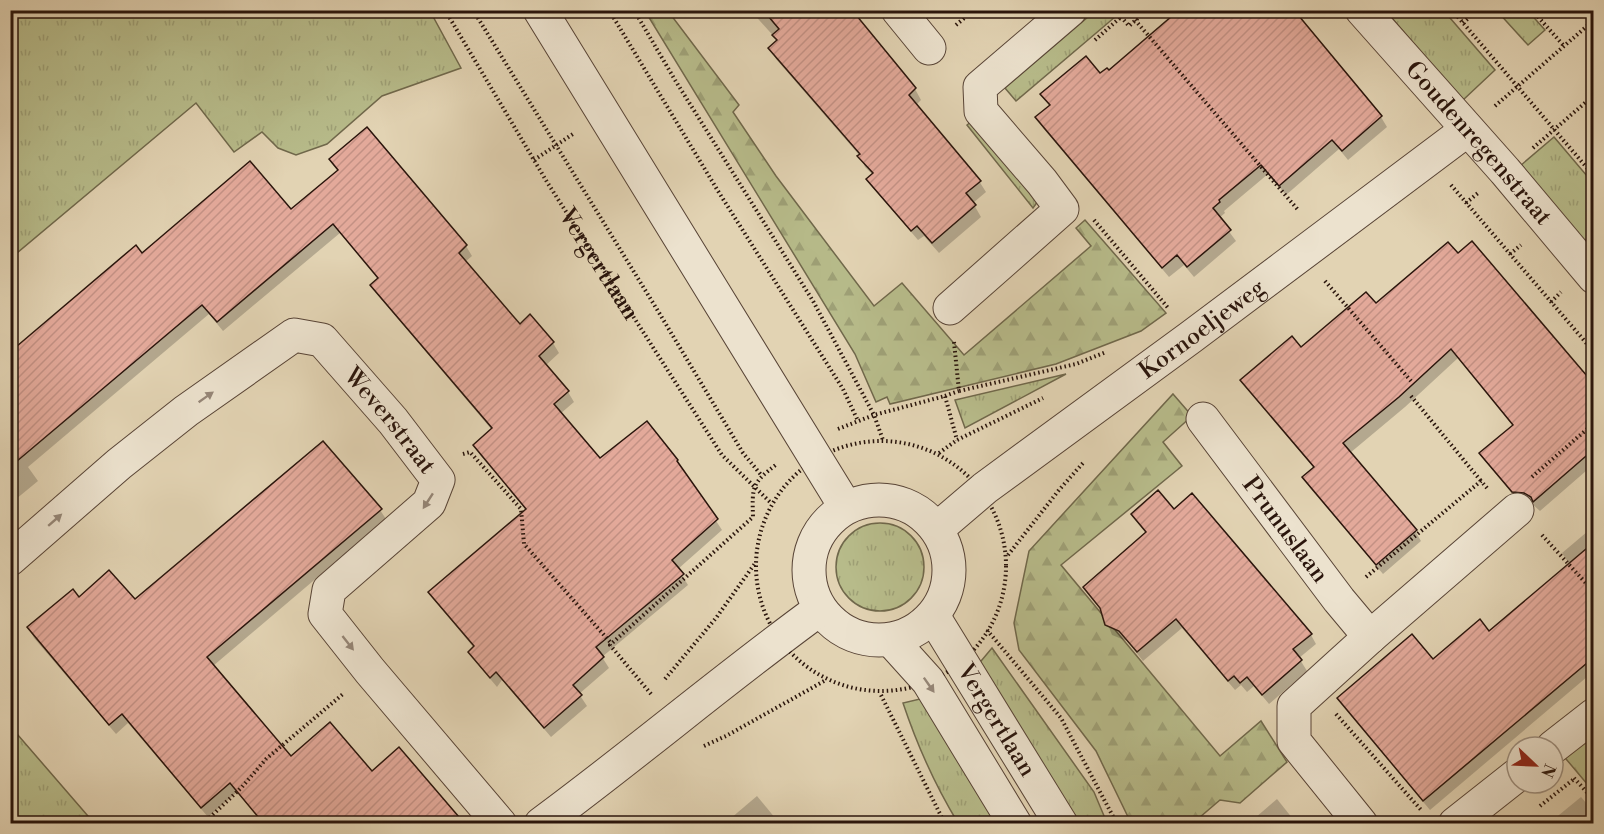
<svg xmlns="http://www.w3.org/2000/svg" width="1604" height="834" viewBox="0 0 1604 834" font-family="'Libre Bodoni',serif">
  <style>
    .grass { fill: url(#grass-tufts); stroke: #70684b; stroke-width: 1.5 }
    .forest { fill: url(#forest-firs); stroke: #70684b; stroke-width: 1.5 }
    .shadow { fill: #0003 }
    .building { fill: url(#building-hatch); stroke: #2a150c; stroke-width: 1.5 }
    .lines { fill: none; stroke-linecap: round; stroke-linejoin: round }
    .minor-casing { stroke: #584436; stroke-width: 35 }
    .path { stroke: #2a150c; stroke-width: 4; stroke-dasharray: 1.5 3; stroke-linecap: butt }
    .minor { stroke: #ece2ce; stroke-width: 33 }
    .oneway { fill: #958677 }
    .labels { text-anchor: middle; stroke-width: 5; stroke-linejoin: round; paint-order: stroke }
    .street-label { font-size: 24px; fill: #2a150c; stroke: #ece2ce }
  </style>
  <defs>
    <pattern id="grass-tufts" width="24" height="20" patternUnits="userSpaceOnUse" patternTransform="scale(1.5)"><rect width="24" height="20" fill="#b7bb8a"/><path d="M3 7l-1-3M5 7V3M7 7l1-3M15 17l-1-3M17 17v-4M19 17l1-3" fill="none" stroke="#9ea076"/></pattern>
    <pattern id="forest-firs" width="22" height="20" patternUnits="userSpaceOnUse" patternTransform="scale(1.5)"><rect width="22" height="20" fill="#b7bb8a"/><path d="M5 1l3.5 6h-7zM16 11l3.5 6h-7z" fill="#9ea076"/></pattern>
    <pattern id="building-hatch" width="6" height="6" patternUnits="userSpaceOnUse" patternTransform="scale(1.5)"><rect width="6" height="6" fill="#e3a99a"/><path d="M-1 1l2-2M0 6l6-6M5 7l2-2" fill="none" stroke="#c39184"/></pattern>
  </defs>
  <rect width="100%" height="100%" fill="#e2d3b3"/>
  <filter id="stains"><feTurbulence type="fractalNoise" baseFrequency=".00333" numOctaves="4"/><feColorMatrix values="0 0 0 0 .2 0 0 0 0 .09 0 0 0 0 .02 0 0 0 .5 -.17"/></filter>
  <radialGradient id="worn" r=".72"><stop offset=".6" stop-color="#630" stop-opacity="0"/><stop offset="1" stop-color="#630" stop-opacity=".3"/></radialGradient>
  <g class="grass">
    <path d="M11 10 430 11 461 68 382 96 327 144 296 155 278 148 262 132 234 152 196 103 11 258Z"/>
    <path d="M1095 11H1110L1115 17 1016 101 1005 88Z"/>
    <path d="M1386 11H1444L1495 70 1462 101Z"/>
    <path d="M1497 11H1528L1545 30 1528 45Z"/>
    <path d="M979 115 1043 194 1033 208 967 125Z"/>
    <path d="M1554 137 1593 183V233L1583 242 1520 166Z"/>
    <path d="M1066 374 965 428 955 400Z"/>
    <circle cx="880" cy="567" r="44"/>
    <path d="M992 648 1094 792 1107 823H1080L976 667Z"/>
    <path d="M924 698 999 823H958C935 785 917 745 903 703Z"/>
    <path d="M10 727H11L94 823H11Z"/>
  </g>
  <g class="forest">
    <path d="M645 11H668L739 105 733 112 776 176 874 306 902 283 964 355 1091 246 1076 228 1085 220 1166 313 1141 331 1056 364 890 404 887 397 876 402 855 354Z"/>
    <path d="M1173 394 1192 416 1163 442 1182 466 1061 565 1220 756 1261 721 1287 762 1240 803 1220 800 1193 823H1131L1096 751 1019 650 1014 623 1029 551Z"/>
    <path d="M1593 725V791L1561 753Z"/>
  </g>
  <g class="shadow">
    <path d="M750 10H853L851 12 915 89 921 100 916 105 979 181 986 192 973 203 981 217 939 253 924 236 918 240 875 190 868 180 873 175 865 167 860 156 776 59 770 48 778 41Z"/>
    <path d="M1109 72 1381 117 1387 127 1348 160 1339 149 1286 195 1268 174 1224 211 1225 213 1219 218 1236 241 1194 277 1184 265 1169 277 1043 128 1037 118 1050 107 1042 94Z"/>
    <path d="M367 129 466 246 472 256 465 262 519 326 530 316 553 343 559 353 545 366 568 392 574 402 560 414 600 460 677 461 722 530 678 569 688 585 602 657 609 668 579 694 587 706 551 737 502 680 497 687 476 662 470 652 474 648 436 602 430 592 527 510 480 455 475 445 492 430 378 295 372 285 379 279 340 233 223 331 209 314 28 467 38 481 10 504V354L142 255 291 212 339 172 331 160Z"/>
    <path d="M1472 243 1594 385V464L1540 511 1531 503 1519 502 1487 463 1481 453 1514 427 1458 358 1405 407 1350 453 1415 531 1421 541 1383 574 1310 488 1304 477 1314 468 1248 390 1242 380 1376 306 1458 255Z"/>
    <path d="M380 510 386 519 213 666 291 758 372 773 461 824H263L237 792 208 817 128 723 116 734 34 638 29 628 79 599 134 601Z"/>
    <path d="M1174 511 1311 635 1316 644 1299 658 1307 671 1269 704 1254 686 1247 692 1241 685 1235 690 1182 628 1143 661 1127 641 1112 635 1103 612 1084 587 1147 533 1133 514Z"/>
    <path d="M1594 526V671L1430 810 1345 708 1339 698 1413 636 1434 660 1489 633 1570 565 1562 553Z"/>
    <path d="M757 796 780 824H724Z"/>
    <path d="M1581 797 1594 812V824H1548Z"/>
    <path d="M1277 799 1297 824H1248Z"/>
  </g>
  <g class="building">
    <path d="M763 10H852L916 88 909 95 981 181 966 193 976 205 932 243 917 226 911 231 866 179 873 173 857 156 860 154 768 48 777 40 772 35 779 29Z"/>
    <path d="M1179 10H1294L1382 116 1342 151 1332 140 1279 186 1261 165 1219 200 1220 202 1213 208 1231 230 1187 267 1177 255 1162 268 1035 117 1050 105 1040 94 1086 56 1100 73 1107 68 1109 70Z"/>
    <path d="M367 127 467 245 459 253 520 324 530 314 554 342 539 356 569 391 554 404 600 458 647 421 678 460 677 461 718 519 672 560 684 574 596 647 604 657 573 685 582 695 544 728 496 672 490 678 468 652 474 646 428 592 526 509 473 445 492 428 370 285 378 278 333 224 217 322 202 305 10 467V352L136 245 142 253 250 161 291 209 338 170 329 159Z"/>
    <path d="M1472 241 1593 383V450L1533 502 1531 497 1524 493 1512 492 1479 453 1513 425 1451 349 1399 397 1343 443 1417 530 1376 565 1302 477 1314 467 1240 380 1292 336 1301 347 1366 292 1376 303 1448 242 1458 253Z"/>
    <path d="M323 441 382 509 207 657 291 756 330 722 372 771 399 747 465 824H264L230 783 201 808 122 714 109 725 27 627 73 589 79 597 109 570 135 599Z"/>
    <path d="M1158 490 1174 509 1192 493 1312 634 1293 649 1302 660 1262 695 1247 677 1240 683 1234 676 1228 681 1176 619 1137 652 1119 631 1105 625 1100 608 1083 587 1146 532 1131 514Z"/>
    <path d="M1593 543V658L1423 801 1337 698 1412 634 1433 659 1480 619 1489 631Z"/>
  </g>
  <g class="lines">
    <defs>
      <g id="minor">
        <path d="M540 10 845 506"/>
        <path d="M898 10 929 48"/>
        <path id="s2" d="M1362 10 1505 171 1594 277"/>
        <path d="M950 308 1062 209 1042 182 981 111 980 87 1070 10"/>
        <path id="s3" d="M1203 419 1339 600 1370 637"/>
        <circle cx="879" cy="570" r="70"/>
        <path id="s4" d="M937 529 985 488 1191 337 1467 130"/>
        <path id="s5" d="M10 559 119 464 186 411 294 335 322 340 393 421 438 480 429 503 329 590 325 614 370 671 500 824"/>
        <path id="s6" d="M933 616 1061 824"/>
        <path d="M891 640 928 681 1015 824"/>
        <path d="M1553 747 1594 715"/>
        <path d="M541 824C636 754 725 678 820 609"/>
        <path d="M1361 824 1294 741V706L1370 637 1517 510"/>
        <path d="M1455 824 1517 775"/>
      </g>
    </defs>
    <use href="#minor" class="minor-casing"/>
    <g class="path">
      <path id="s1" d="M445 10 547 182 722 455 771 503"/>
      <path d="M473 10 658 311 743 453 762 476"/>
      <path d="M609 10 718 191 843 389 858 421"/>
      <path d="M634 10 675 80 813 301 874 415 883 440"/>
      <path d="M1115 10 1129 26 1147 10"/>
      <path d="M1452 10 1594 176"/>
      <path d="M1532 10 1564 46"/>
      <path d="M1135 20 1299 211"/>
      <path d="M1463 23 1477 10"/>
      <path d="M956 25 974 10"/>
      <path d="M1095 40 1121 17"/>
      <path d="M1495 106 1594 20"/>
      <path d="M1533 148 1594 95"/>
      <path d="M534 160 573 134"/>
      <path d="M1451 185 1594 352"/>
      <path d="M1466 203 1478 193"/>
      <path d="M1094 220 1169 309"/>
      <path d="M1510 254 1521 245"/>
      <path d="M1325 281 1411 381"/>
      <path d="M1551 302 1561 292"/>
      <path d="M954 342 959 391 1076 364 1106 352"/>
      <path d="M1588 346 1594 340"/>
      <path d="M945 396 959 391"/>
      <path d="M1411 396 1481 481"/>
      <path d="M838 429 874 415 945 396 957 440"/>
      <circle cx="881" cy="566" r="125"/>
      <path d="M939 453 957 440 1043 398"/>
      <path d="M463 454 470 452 521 509 524 544 611 643"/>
      <path d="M1532 477 1594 423"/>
      <path d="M1542 535 1594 592"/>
      <path d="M1008 555 1059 490 1083 463"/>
      <path d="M1366 577 1481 481 1487 488"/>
      <path d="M987 630 1061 718 1117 824"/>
      <path d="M665 679 716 618 756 562"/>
      <path d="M651 694 610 645 753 517C752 486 752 483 777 464"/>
      <path d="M881 695 945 824"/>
      <path d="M1336 714 1422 811"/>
      <path d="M704 746 726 736 826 680"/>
      <path d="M1574 778 1594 800"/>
      <path d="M1540 806 1574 779"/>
      <path d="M10 813 12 824"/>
      <path d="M203 824 242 787 266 759 343 694"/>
    </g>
    <use href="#minor" class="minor"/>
  </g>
  <defs><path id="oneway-solid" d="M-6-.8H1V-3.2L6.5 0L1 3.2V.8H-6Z" transform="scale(1.5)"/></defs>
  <g class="oneway">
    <use href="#oneway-solid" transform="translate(206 397) rotate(-35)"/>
    <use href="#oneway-solid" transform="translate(428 501) rotate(123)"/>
    <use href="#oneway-solid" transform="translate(55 520) rotate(-41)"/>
    <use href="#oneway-solid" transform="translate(348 643) rotate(52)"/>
    <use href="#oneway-solid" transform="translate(929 685) rotate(55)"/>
  </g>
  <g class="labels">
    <g class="street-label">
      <text dy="8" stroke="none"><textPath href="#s2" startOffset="177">Goudenregenstraat</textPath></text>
      <text dy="8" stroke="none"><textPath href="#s1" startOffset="297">Vergertlaan</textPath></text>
      <text dy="8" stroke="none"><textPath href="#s4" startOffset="332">Kornoeljeweg</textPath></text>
      <text dy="8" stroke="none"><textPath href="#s5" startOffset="496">Weverstraat</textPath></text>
      <text dy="8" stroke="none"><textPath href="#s3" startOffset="138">Prunuslaan</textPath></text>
      <text dy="8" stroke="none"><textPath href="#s6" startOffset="122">Vergertlaan</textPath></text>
    </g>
  </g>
  <rect width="1604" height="834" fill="none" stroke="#e2d3b3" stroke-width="36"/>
  <rect x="12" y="12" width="1580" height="810" fill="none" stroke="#2a150c" stroke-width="3"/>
  <rect x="18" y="18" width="1568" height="798" fill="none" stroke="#2a150c" stroke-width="1.5"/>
  <g transform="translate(1535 765) rotate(113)"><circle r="28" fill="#ece2ce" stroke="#9e9080" stroke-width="1.5"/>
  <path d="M0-4.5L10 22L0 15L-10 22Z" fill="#8f2418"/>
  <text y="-9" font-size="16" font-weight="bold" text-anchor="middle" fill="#2a150c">N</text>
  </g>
  <rect width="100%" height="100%" filter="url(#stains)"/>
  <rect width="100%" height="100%" fill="url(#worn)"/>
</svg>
